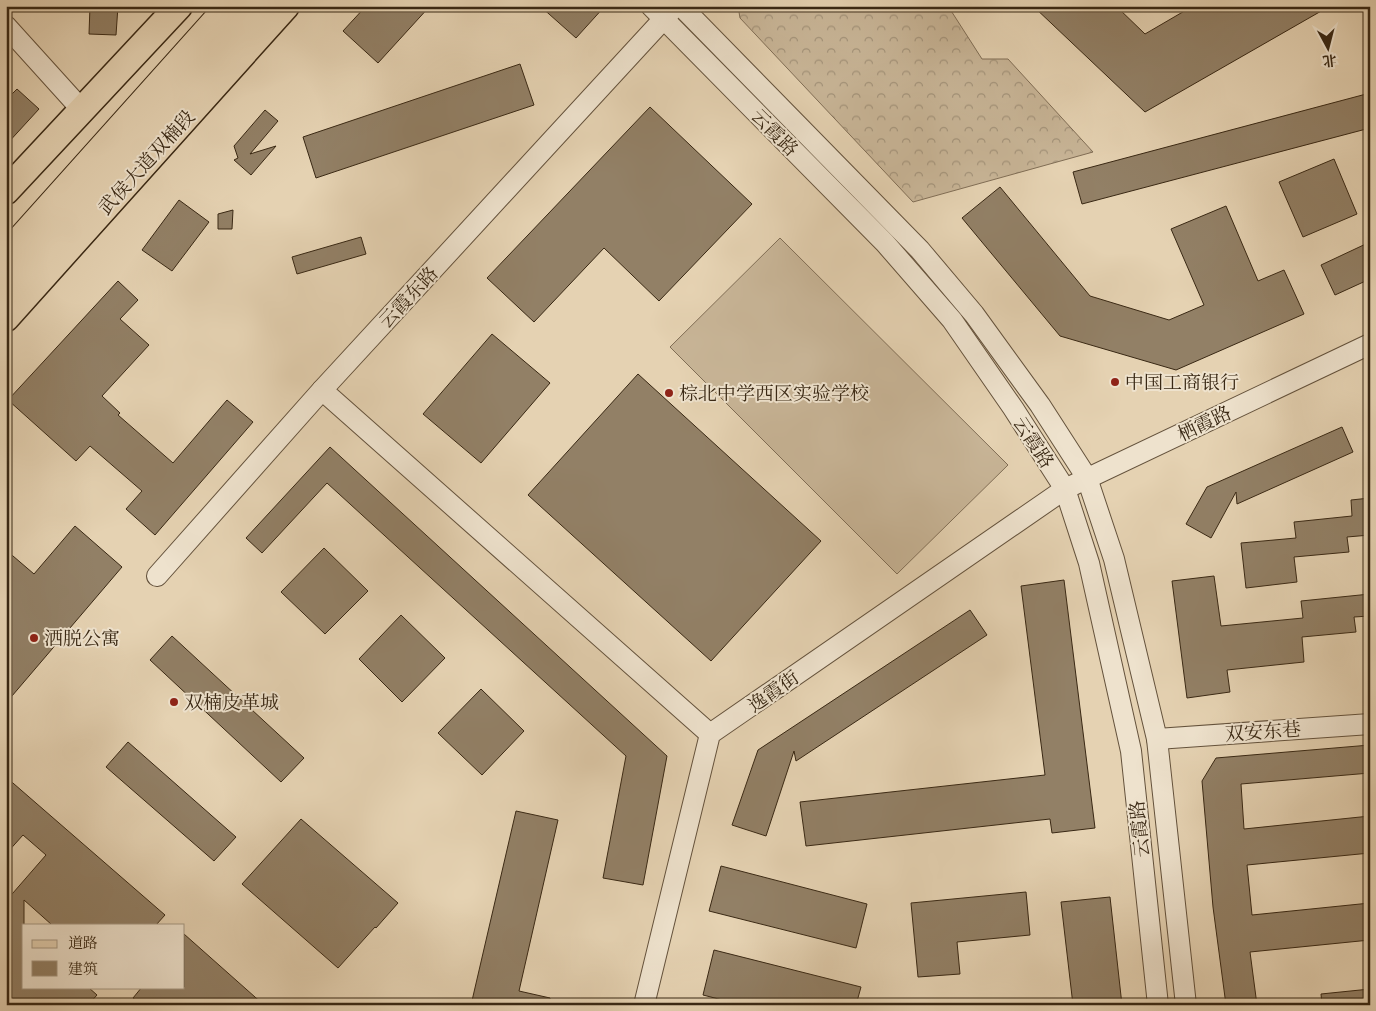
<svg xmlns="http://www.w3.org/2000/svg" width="1376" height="1011" viewBox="0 0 1376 1011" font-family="'IM FELL French Canon','Noto Serif SC',serif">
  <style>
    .forest { fill: url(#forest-crowns); stroke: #806e56 }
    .garden { fill: #c8b597; stroke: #806e56 }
    .building { fill: #928066; stroke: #392814 }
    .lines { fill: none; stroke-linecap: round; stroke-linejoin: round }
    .minor-casing { stroke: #64523c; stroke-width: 22 }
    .major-casing { stroke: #392814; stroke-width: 29 }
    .highway-casing { stroke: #392814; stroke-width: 30 }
    .minor { stroke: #eee2cd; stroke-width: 20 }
    .major { stroke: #e5d2b2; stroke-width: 26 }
    .highway { stroke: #e5d2b2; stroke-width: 28 }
    .poi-dot { fill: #8f2418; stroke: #eee2cd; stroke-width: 2 }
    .labels { text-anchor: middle; stroke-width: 4; stroke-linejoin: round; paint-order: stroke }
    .street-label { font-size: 19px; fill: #392814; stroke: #eee2cd }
    .poi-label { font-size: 19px; fill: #392814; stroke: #eee2cd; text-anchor: start }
  </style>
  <defs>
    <pattern id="forest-crowns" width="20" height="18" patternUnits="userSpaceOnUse" patternTransform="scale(1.25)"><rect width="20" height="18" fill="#c8b597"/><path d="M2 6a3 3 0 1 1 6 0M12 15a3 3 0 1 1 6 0" fill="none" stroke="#a3937a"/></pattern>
  </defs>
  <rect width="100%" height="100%" fill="#e5d2b2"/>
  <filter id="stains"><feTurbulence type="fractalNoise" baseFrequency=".004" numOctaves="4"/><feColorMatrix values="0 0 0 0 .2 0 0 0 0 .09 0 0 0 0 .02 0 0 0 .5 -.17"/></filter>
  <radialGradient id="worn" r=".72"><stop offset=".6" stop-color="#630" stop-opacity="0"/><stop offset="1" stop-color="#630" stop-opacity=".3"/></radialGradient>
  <path class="forest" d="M738 6H948L982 59H1008L1093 152 913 202 740 18Z"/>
  <path class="garden" d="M780 238 1008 465 897 574 670 347Z"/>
  <g class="building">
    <path d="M90 6H118L116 35 89 34Z"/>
    <path d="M366 6H430L378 63 343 31Z"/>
    <path d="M540 6H605L576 38Z"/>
    <path d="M1033 6H1116L1145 34 1193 6H1330L1145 112Z"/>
    <path d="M520 64 534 105 316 178 303 137Z"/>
    <path d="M17 89 39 109 6 145V100Z"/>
    <path d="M1370 93V128L1082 204 1073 172Z"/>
    <path d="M650 107 752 204 659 301 604 248 534 322 487 278Z"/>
    <path d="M265 110 278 121 250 154 276 146 251 175 234 160 238 158 234 146Z"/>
    <path d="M1334 159 1357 214 1303 237 1279 182Z"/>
    <path d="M1000 187 1090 296 1169 320 1204 305 1171 229 1226 206 1258 281 1284 270 1304 314 1176 370 1060 336 962 218Z"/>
    <path d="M179 200 209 222 172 271 142 250Z"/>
    <path d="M233 210 232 229H218V214Z"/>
    <path d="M361 237 366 254 297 274 292 257Z"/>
    <path d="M1370 242V279L1335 295 1321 265Z"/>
    <path d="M118 281 138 300 120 319 149 345 102 396 120 413 118 415 173 463 227 400 253 422 155 535 126 509 142 491 90 446 76 461 8 400Z"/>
    <path d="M492 334 550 383 481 463 423 414Z"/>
    <path d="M638 374 821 541 711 661 528 495Z"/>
    <path d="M1342 427 1353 452 1237 504 1236 492 1211 538 1186 524 1207 487Z"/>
    <path d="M330 447 667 756 643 885 603 878 626 756 327 483 262 553 246 538Z"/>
    <path d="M1370 498V535L1347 537 1349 552 1294 557 1297 582 1246 588 1241 543 1296 538 1294 522 1352 516 1351 500Z"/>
    <path d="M75 526 122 567 6 703V550L34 574Z"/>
    <path d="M324 548 368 591 325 634 281 592Z"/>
    <path d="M1214 576 1221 626 1303 618 1301 601 1370 594V616L1354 617 1356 632 1302 637 1304 662 1227 670 1230 692 1187 698 1172 581Z"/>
    <path d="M1064 580 1095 828 1052 833 1050 819 806 846 800 802 1045 775 1021 586Z"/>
    <path d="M970 610 987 635 796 761 794 751 766 836 732 825 758 750Z"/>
    <path d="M401 615 445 658 402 702 359 659Z"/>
    <path d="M172 636 304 758 281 782 150 660Z"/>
    <path d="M481 689 524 731 482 775 438 733Z"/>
    <path d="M128 742 236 837 214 861 106 767Z"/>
    <path d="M1370 745V773L1241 784 1244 829 1370 816V853L1247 865 1252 915 1370 903V940L1250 952 1257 1005H1226L1213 907 1202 781 1216 758Z"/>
    <path d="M6 777 165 915 156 925H52L24 900V987H88L97 995 88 1005H6V901L46 855 23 835 6 854Z"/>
    <path d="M516 811 558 820 519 991 550 998V1005H471Z"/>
    <path d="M301 819 398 903 376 928 375 927 338 968 242 884Z"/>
    <path d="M721 866 867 904 856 948 709 911Z"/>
    <path d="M1026 892 1030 935 957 942 960 974 918 977 911 903Z"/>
    <path d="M1110 897 1122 1005H1073L1061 902Z"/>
    <path d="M184 934 264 1005H141L133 998 142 987H184Z"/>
    <path d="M714 950 861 987 856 1005H742L703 995Z"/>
    <path d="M1370 989V1005H1322L1321 994Z"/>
  </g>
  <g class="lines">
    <defs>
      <g id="minor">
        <path d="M651 6 885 243 952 320 1013 408 1065 489 1089 563 1131 751 1158 1005"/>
        <path d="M681 6 920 250 974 314 1040 405 1087 478 1114 559 1157 739 1186 1005"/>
        <path d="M6 26 82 110"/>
        <path d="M322 390 710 734"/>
        <path d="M157 576 322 390 671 11"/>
        <path d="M1157 739 1370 724"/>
        <path d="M644 1005 710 734 1065 489 1370 344"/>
      </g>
      <g id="major">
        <path d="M6 191 179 6"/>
        <path d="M6 318 286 6"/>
      </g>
      <g id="highway">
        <path d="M6 256 230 6"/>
        <path d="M6 291 262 6"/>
      </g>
    </defs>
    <use href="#minor" class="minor-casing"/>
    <use href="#major" class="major-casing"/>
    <use href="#highway" class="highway-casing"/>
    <use href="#minor" class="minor"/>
    <use href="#major" class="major"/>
    <use href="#highway" class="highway"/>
  </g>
  <g class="poi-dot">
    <circle cx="1115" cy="382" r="5"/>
    <circle cx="669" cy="393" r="5"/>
    <circle cx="34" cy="638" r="5"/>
    <circle cx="174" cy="702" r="5"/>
  </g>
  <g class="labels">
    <g class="street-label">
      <text transform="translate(775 132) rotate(45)" y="7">云霞路</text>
      <text transform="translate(146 162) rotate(-48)" y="7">武侯大道双楠段</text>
      <text transform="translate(408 297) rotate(-47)" y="7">云霞东路</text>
      <text transform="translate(1204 423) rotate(-25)" y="7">栖霞路</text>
      <text transform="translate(1034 442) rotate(57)" y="7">云霞路</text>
      <text transform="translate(773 691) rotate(-35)" y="7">逸霞街</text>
      <text transform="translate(1263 731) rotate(-4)" y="7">双安东巷</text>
      <text transform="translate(1139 829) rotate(-96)" y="7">云霞路</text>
    </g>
    <g class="poi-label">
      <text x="1125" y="389">中国工商银行</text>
      <text x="679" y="400">棕北中学西区实验学校</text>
      <text x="44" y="645">洒脱公寓</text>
      <text x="184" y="709">双楠皮革城</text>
    </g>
  </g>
  <rect width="1376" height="1011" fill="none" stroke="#e5d2b2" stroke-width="25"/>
  <rect x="8" y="8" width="1361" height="996" fill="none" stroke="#392814" stroke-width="2.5"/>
  <rect x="12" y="12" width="1351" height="986" fill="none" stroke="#392814"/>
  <rect x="22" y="924" width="162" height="65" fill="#eee2cd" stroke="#a69883"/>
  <rect x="32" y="940" width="25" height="8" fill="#e5d2b2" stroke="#a69883"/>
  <text x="68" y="948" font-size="15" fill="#392814">道路</text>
  <rect x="32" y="961" width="25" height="15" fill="#928066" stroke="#a69883"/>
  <text x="68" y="974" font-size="15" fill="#392814">建筑</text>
  <g transform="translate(1328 48) rotate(173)" stroke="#eee2cd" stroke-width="4" paint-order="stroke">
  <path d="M0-4L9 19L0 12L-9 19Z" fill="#392814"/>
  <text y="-8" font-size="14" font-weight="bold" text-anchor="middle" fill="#392814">北</text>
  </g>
  <rect width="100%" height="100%" filter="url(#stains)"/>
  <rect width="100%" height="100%" fill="url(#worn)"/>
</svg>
